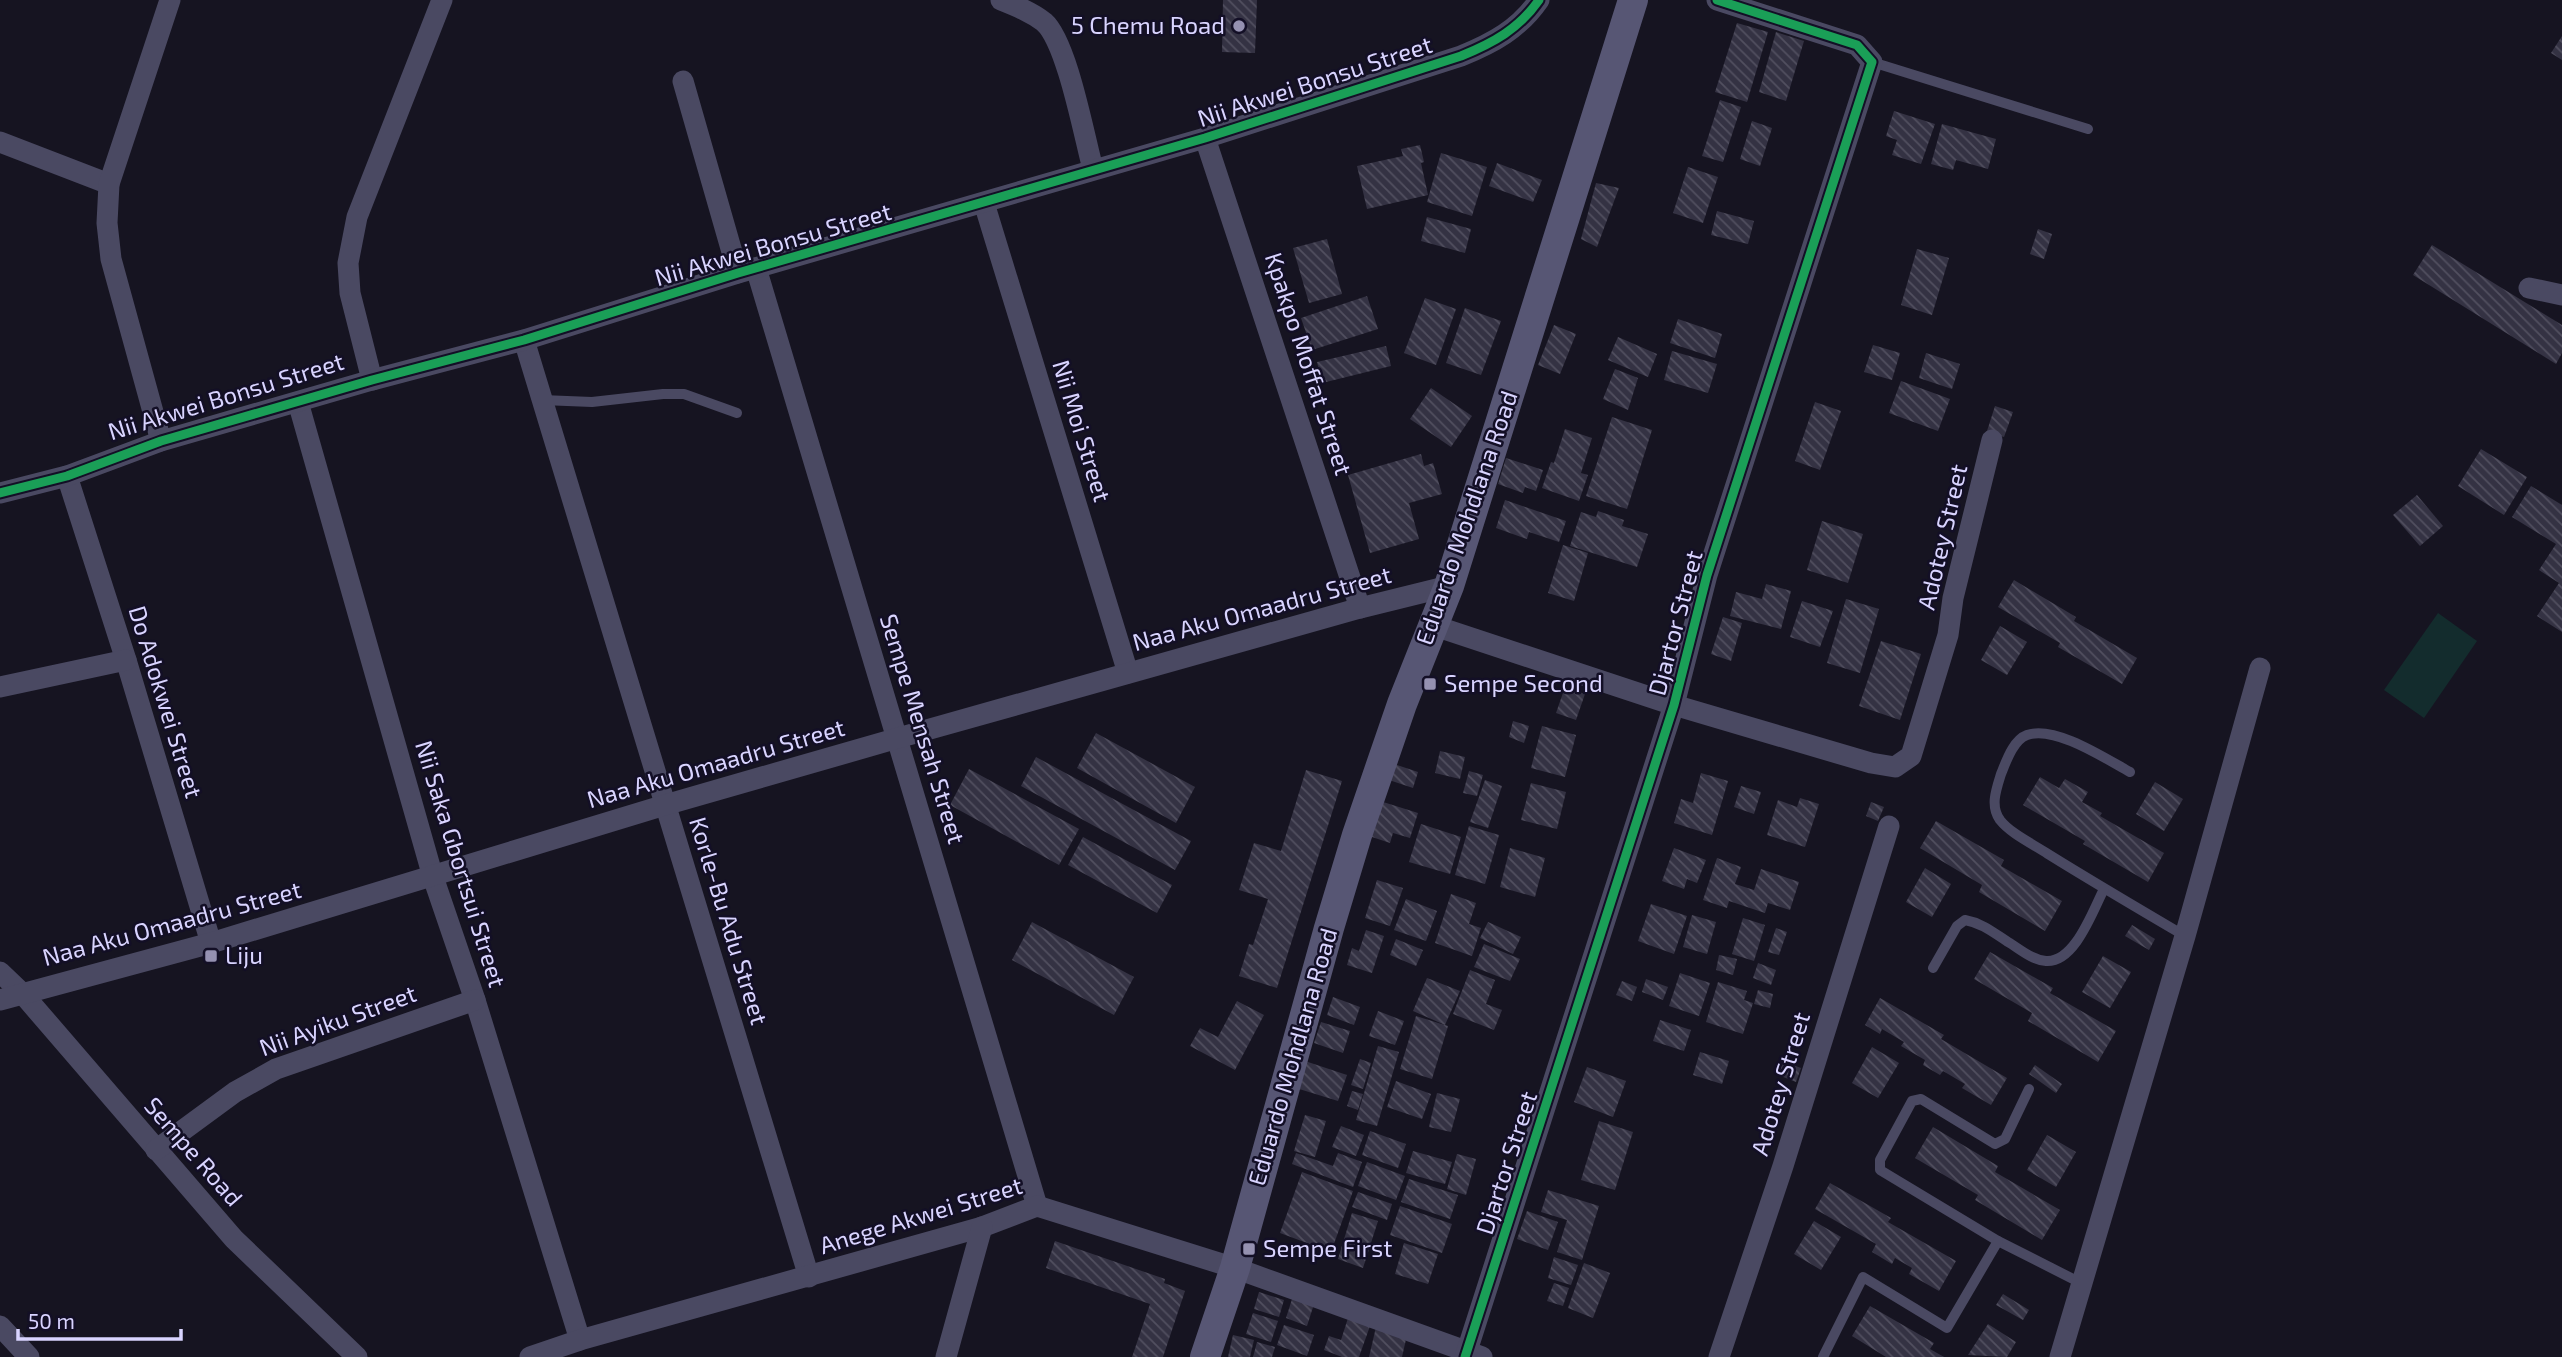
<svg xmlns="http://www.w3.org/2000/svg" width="2562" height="1357" viewBox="0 0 2562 1357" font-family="'Exo 2',sans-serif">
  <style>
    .pitch { fill: #132c2d }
    .building { fill: url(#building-back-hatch) }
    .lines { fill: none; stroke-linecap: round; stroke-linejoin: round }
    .service { stroke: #4a4962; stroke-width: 10 }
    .minor { stroke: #4a4962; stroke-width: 21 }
    .secondary { stroke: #575674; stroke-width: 30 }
    .cycleway-casing { stroke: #130f26; stroke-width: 13 }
    .cycleway { stroke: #1a9f57; stroke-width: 9 }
    .poi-dot { fill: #9591b1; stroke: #130f26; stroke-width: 2.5 }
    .labels { text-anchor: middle; stroke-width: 5; stroke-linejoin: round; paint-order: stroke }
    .poi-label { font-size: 24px; fill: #d9d4ff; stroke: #130f26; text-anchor: start }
    .street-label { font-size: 24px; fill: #d9d4ff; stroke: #130f26 }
  </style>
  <defs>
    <pattern id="building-back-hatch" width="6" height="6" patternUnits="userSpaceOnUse" patternTransform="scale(1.75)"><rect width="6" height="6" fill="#343243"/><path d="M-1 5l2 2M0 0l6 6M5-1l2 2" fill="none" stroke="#514f5f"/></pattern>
  </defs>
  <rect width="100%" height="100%" fill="#161421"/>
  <path class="pitch" d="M2438 613 2477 641 2424 718 2384 690Z"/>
  <g class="building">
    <path d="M1223 0H1257L1255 53 1222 52Z"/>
    <path d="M1737 23 1768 32 1747 102 1715 92Z"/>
    <path d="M1776 32 1804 41 1786 101 1759 92Z"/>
    <path d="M2562 36V60L2551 53Z"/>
    <path d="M1720 100 1741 107 1723 162 1702 156Z"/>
    <path d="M1894 111 1935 124 1921 164 1892 155 1897 140 1886 136Z"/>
    <path d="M1752 121 1772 128 1760 166 1740 159Z"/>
    <path d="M1942 124 1996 139 1988 169 1956 160 1953 170 1931 164Z"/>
    <path d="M1420 145 1424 162 1421 163 1428 195 1367 209 1357 166 1403 156 1401 149Z"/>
    <path d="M1441 153 1487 167 1472 216 1427 202Z"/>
    <path d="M1497 163 1542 180 1533 202 1489 186Z"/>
    <path d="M1688 167 1718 177 1703 223 1673 213Z"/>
    <path d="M1596 183 1619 188 1597 247 1581 239Z"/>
    <path d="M1717 211 1754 221 1748 244 1711 235Z"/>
    <path d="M1427 217 1471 229 1465 253 1421 241Z"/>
    <path d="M2038 229 2052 234 2044 259 2030 254Z"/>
    <path d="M1327 239 1342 294 1309 303 1293 248Z"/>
    <path d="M2432 245 2562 325V353L2556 364 2413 275Z"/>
    <path d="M1917 249 1949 258 1932 315 1901 305Z"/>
    <path d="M1367 296 1378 329 1312 350 1301 318Z"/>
    <path d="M1425 298 1456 309 1436 365 1404 353Z"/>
    <path d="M1465 308 1501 321 1481 375 1446 363Z"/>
    <path d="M1678 319 1722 334 1715 358 1670 343Z"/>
    <path d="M1554 325 1576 334 1560 374 1538 365Z"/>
    <path d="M1618 337 1657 354 1648 377 1608 360Z"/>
    <path d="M1873 345 1900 353 1892 380 1864 372Z"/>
    <path d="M1386 346 1391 366 1322 383 1317 362Z"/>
    <path d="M1672 351 1717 364 1708 393 1664 380Z"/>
    <path d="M1926 353 1960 364 1952 389 1919 378Z"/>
    <path d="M1615 369 1638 378 1628 410 1603 399Z"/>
    <path d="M1901 381 1950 399 1938 431 1889 413Z"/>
    <path d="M1431 388 1472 416 1451 447 1410 419Z"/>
    <path d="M1815 402 1841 411 1820 470 1795 461Z"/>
    <path d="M1995 406 2013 412 2004 437 1987 431Z"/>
    <path d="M1612 417 1652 430 1627 509 1586 496Z"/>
    <path d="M1565 429 1592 438 1581 473 1588 475 1579 501 1542 488 1551 462 1554 463Z"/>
    <path d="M2481 449 2527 477 2504 515 2458 486Z"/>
    <path d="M1421 454 1424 466 1433 463 1442 494 1409 503 1419 539 1370 553 1348 475Z"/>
    <path d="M1506 458 1543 470 1536 491 1525 487 1523 493 1498 484Z"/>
    <path d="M2531 486 2562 505V632L2537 616 2559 583 2539 570 2556 544 2512 517Z"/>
    <path d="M2417 495 2443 526 2420 546 2393 515Z"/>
    <path d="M1505 500 1566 521 1559 542 1529 532 1527 539 1496 528Z"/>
    <path d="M1598 511 1624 520 1622 526 1648 534 1637 567 1570 546 1581 512 1596 517Z"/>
    <path d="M1822 521 1863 534 1848 583 1807 570Z"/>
    <path d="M1563 545 1588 553 1574 601 1548 593Z"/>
    <path d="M2014 580 2076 617 2074 621 2137 658 2122 684 2058 647 2060 643 1998 607Z"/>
    <path d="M1766 584 1791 591 1781 629 1730 616 1736 592 1762 599Z"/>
    <path d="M1846 599 1879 609 1860 673 1827 663Z"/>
    <path d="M1802 601 1833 611 1820 647 1790 637Z"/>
    <path d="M1723 617 1742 623 1731 661 1711 654Z"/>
    <path d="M2000 626 2027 642 2007 675 1981 660Z"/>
    <path d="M1881 641 1921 654 1900 720 1859 706Z"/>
    <path d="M1565 687 1585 694 1576 720 1556 713Z"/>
    <path d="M1513 721 1529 726 1524 743 1509 737Z"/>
    <path d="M1542 726 1576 735 1565 777 1531 768Z"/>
    <path d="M1096 733 1195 787 1176 823 1077 768Z"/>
    <path d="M1440 751 1465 757 1460 779 1435 773Z"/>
    <path d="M1036 757 1191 841 1175 870 1021 786Z"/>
    <path d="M1394 764 1418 772 1413 788 1389 780Z"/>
    <path d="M969 769 1079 829 1059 865 950 805Z"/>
    <path d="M1306 770 1342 781 1277 988 1239 976 1249 944 1253 945 1268 899 1239 890 1254 843 1281 851Z"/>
    <path d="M1469 771 1483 775 1477 796 1463 793Z"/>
    <path d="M1701 773 1728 781 1712 835 1674 823 1681 799 1693 803Z"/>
    <path d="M2040 777 2059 788 2065 779 2088 792 2082 802 2102 813 2100 816 2164 853 2148 882 2083 844 2085 841 2023 805Z"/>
    <path d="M1485 780 1502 786 1488 828 1470 822Z"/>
    <path d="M2155 782 2183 799 2164 831 2136 814Z"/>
    <path d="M1531 783 1566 792 1557 829 1521 820Z"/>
    <path d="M1741 786 1761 792 1754 814 1734 807Z"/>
    <path d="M1800 798 1819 804 1805 847 1767 835 1778 800 1797 807Z"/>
    <path d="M1380 801 1418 813 1410 838 1393 833 1390 843 1369 836Z"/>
    <path d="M1871 802 1884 807 1878 821 1866 816Z"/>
    <path d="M1936 821 2004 860 2001 866 2062 901 2045 931 1979 892 1982 885 1920 848Z"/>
    <path d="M1421 824 1461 837 1450 874 1409 862Z"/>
    <path d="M1469 826 1499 835 1485 884 1455 875Z"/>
    <path d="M1083 837 1172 885 1157 913 1068 865Z"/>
    <path d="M1510 848 1545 858 1535 897 1500 887Z"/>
    <path d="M1674 848 1706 860 1697 883 1687 879 1684 889 1662 881Z"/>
    <path d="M1717 858 1741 867 1735 884 1754 890 1761 869 1799 882 1790 910 1768 903 1765 913 1729 901 1727 908 1703 900Z"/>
    <path d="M1925 868 1951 884 1932 917 1906 902Z"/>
    <path d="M1377 880 1403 888 1390 926 1365 918Z"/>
    <path d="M1451 894 1476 903 1469 924 1481 928 1472 956 1435 943Z"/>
    <path d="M1406 899 1437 911 1426 941 1394 930Z"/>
    <path d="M1651 904 1687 916 1674 954 1638 941Z"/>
    <path d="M1692 915 1716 922 1707 954 1683 947Z"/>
    <path d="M1743 918 1765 925 1754 961 1732 954Z"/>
    <path d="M1032 922 1134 977 1114 1015 1012 960Z"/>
    <path d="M1488 922 1521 937 1513 954 1480 938Z"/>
    <path d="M2132 925 2155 939 2149 950 2125 936Z"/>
    <path d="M1776 928 1787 932 1779 955 1768 952Z"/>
    <path d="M1366 930 1384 936 1372 973 1347 965 1352 948 1359 951Z"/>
    <path d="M1396 939 1423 950 1416 966 1390 955Z"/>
    <path d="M1484 944 1520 959 1510 981 1474 967Z"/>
    <path d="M1990 952 2053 988 2050 993 2116 1031 2098 1062 2028 1021 2032 1013 1974 979Z"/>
    <path d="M1719 955 1737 959 1733 975 1716 970Z"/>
    <path d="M2103 956 2131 972 2110 1008 2082 992Z"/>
    <path d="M1758 963 1776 970 1771 985 1753 978Z"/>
    <path d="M1470 970 1495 980 1486 1004 1502 1010 1494 1030 1453 1014Z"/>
    <path d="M1680 973 1710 983 1699 1016 1669 1006Z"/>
    <path d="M1427 978 1460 991 1445 1025 1413 1011Z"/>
    <path d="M1646 979 1668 987 1663 1000 1642 992Z"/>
    <path d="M1622 981 1637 987 1632 1001 1616 995Z"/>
    <path d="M1718 982 1747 991 1744 1000 1753 1003 1743 1034 1706 1022Z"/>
    <path d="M1758 990 1773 994 1770 1008 1754 1004Z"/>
    <path d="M1333 997 1360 1007 1354 1025 1327 1015Z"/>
    <path d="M1880 998 1944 1035 1941 1039 2007 1078 1991 1105 1962 1088 1965 1084 1943 1071 1940 1075 1923 1065 1925 1060 1901 1046 1904 1042 1882 1029 1880 1034 1865 1025Z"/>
    <path d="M1237 1001 1264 1015 1235 1070 1190 1046 1200 1028 1218 1037Z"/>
    <path d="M1378 1011 1404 1021 1395 1045 1369 1036Z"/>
    <path d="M1416 1016 1448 1026 1432 1079 1400 1069Z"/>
    <path d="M1660 1020 1691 1030 1684 1051 1653 1041Z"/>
    <path d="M1321 1022 1350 1031 1343 1053 1314 1043Z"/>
    <path d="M1378 1046 1399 1052 1377 1126 1356 1120Z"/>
    <path d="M1872 1047 1899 1063 1878 1098 1852 1083Z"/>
    <path d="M1700 1052 1729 1061 1722 1084 1693 1075Z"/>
    <path d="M1360 1059 1371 1063 1363 1089 1351 1085Z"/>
    <path d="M1305 1061 1347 1075 1338 1101 1296 1088Z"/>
    <path d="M1782 1061 1801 1068 1796 1082 1778 1075Z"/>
    <path d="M2035 1065 2062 1084 2056 1093 2029 1074Z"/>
    <path d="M1587 1067 1626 1081 1613 1117 1574 1102Z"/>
    <path d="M1396 1081 1431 1094 1422 1119 1387 1107Z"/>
    <path d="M1352 1091 1363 1094 1358 1110 1347 1106Z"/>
    <path d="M1437 1093 1460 1099 1451 1132 1429 1127Z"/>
    <path d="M1305 1115 1326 1121 1315 1157 1294 1151Z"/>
    <path d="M1599 1121 1633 1132 1615 1190 1581 1180Z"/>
    <path d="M1341 1126 1364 1135 1356 1156 1332 1147Z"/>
    <path d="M1933 1127 1998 1166 1995 1172 2060 1210 2042 1240 1975 1200 1978 1195 1915 1158Z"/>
    <path d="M1370 1131 1406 1144 1398 1168 1362 1155Z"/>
    <path d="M2047 1135 2076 1152 2056 1187 2027 1170Z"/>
    <path d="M1413 1151 1452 1162 1445 1184 1406 1173Z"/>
    <path d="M1296 1153 1333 1166 1338 1153 1362 1162 1353 1187 1292 1164Z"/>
    <path d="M1457 1154 1476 1159 1466 1195 1447 1189Z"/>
    <path d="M1367 1162 1405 1176 1396 1200 1358 1186Z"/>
    <path d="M1302 1172 1353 1191 1331 1252 1280 1233Z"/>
    <path d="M1409 1179 1458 1195 1450 1219 1401 1202Z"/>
    <path d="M1830 1183 1891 1218 1888 1222 1956 1261 1939 1291 1909 1274 1912 1268 1895 1258 1892 1264 1872 1252 1876 1244 1815 1209Z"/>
    <path d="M1548 1190 1599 1206 1582 1260 1557 1252 1567 1220 1541 1212Z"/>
    <path d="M1358 1192 1392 1204 1387 1220 1352 1207Z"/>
    <path d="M1400 1206 1452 1224 1442 1253 1390 1235Z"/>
    <path d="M1527 1211 1558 1222 1548 1250 1517 1239Z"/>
    <path d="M1352 1213 1378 1221 1363 1268 1338 1259Z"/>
    <path d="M1814 1221 1841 1237 1821 1270 1794 1254Z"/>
    <path d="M1055 1241 1165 1279 1164 1283 1185 1291 1163 1357H1132L1150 1304 1046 1268Z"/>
    <path d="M1404 1243 1438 1254 1428 1284 1395 1274Z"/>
    <path d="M1554 1257 1578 1265 1571 1285 1548 1278Z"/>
    <path d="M1584 1263 1610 1273 1593 1318 1568 1308Z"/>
    <path d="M1554 1283 1569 1288 1563 1306 1547 1301Z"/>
    <path d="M1259 1292 1284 1300 1279 1317 1254 1309Z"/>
    <path d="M2003 1294 2029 1310 2023 1320 1996 1305Z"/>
    <path d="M1293 1296 1314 1304 1307 1326 1286 1318Z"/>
    <path d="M1870 1306 1934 1343 1930 1349 1944 1357H1886L1852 1336Z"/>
    <path d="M1253 1313 1278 1321 1271 1342 1246 1334Z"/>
    <path d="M1348 1318 1370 1326 1359 1357H1342L1324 1350 1329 1336 1341 1340Z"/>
    <path d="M1988 1324 2016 1342 2007 1357 1968 1355Z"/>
    <path d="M1284 1325 1314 1335 1307 1356 1277 1345Z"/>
    <path d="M1376 1327 1407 1335 1402 1357H1369Z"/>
    <path d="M1233 1335 1254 1340 1250 1357H1228Z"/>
    <path d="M1257 1342 1275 1347 1272 1357H1253Z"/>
  </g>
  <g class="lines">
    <g class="service">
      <path d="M1872 62 2088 129"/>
      <path d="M542 400 592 402 663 394H684L737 413"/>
      <path d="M2130 772C2106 759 2055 725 2027 735 2013 740 2006 762 2001 774 1996 790 1990 806 2000 820 2011 834 2033 844 2048 854 2093 882 2139 909 2185 936"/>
      <path d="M1933 968 1957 926 1965 920C1982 923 1994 933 2008 942 2020 949 2032 960 2046 961 2075 963 2093 910 2104 889"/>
      <path d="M2029 1089 2005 1139 1995 1144 1921 1099 1912 1101 1880 1160V1170L1998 1241 2081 1283"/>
      <path d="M1823 1357 1863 1277 1947 1328 1998 1241"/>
    </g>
    <g class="minor">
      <path d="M1001 0C1016 6 1031 12 1044 22 1067 42 1084 136 1093 169"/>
      <path d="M683 81 738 273"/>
      <path d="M1205 138 1360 608"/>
      <path d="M0 142 109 184"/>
      <path d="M984 203 1128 673"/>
      <path d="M756 268 1037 1206"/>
      <path d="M2529 288 2562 295"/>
      <path d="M524 340 809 1277"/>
      <path d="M372 380 350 293 348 263 357 217 442 0"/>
      <path d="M298 402 433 877 475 1000 580 1340"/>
      <path d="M161 441 111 259 107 223 109 184 170 0"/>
      <path d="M67 476 126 660 211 943"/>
      <path d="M0 493 67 476 161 441 372 380 524 340 738 273 1205 138 1461 56C1493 43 1519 29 1539 0"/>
      <path d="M1432 625 1674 705 1871 763 1895 767 1911 756 1948 635 1953 598 1992 440"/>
      <path d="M0 687 126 660"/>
      <path d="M0 972 22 993 234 1239 357 1357"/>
      <path d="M0 1000 211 943 665 805 898 738 1360 608 1449 586"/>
      <path d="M156 1150 235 1092 276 1069 475 1000"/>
      <path d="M0 1326 29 1357"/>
      <path d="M530 1357 580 1340 982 1227 1037 1206 1235 1268 1482 1357"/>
      <path d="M946 1357 982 1227"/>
      <path d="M1465 1357 1674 705 1707 575 1872 62 1857 45 1717 0"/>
      <path d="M1719 1357 1783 1166 1889 826"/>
      <path d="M2060 1357 2185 936 2260 668"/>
    </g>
    <path class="secondary" d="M1205 1357 1235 1268 1329 928 1357 835 1402 704 1449 586 1633 0"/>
    <defs>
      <g id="cycleway">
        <path d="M0 493 67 476 161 441 372 380 524 340 738 273 1205 138 1461 56C1493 43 1519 29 1539 0"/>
        <path d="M1465 1357 1674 705 1707 575 1872 62 1857 45 1717 0"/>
      </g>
    </defs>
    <use href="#cycleway" class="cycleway-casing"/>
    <use href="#cycleway" class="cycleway"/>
  </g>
  <g class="poi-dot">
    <circle cx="1239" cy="26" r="7"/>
    <rect x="1423" y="677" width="14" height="14" rx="3.5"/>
    <rect x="204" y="949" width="14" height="14" rx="3.5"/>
    <rect x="1242" y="1242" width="14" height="14" rx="3.5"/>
  </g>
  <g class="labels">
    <g class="poi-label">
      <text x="1225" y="34" text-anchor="end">5 Chemu Road</text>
      <text x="1444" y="692">Sempe Second</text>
      <text x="225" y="964">Liju</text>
      <text x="1263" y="1257">Sempe First</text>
    </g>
    <g class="street-label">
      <text transform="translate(1315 82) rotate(-18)" y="8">Nii Akwei Bonsu Street</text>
      <text transform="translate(773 245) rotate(-16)" y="8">Nii Akwei Bonsu Street</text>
      <text transform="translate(1308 364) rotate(72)" y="8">Kpakpo Moffat Street</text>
      <text transform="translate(226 397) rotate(-17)" y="8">Nii Akwei Bonsu Street</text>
      <text transform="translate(1081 431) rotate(73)" y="8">Nii Moi Street</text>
      <text transform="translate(1467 518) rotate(-71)" y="8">Eduardo Mohdlana Road</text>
      <text transform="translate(1943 537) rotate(-77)" y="8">Adotey Street</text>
      <text transform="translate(1262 609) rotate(-15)" y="8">Naa Aku Omaadru Street</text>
      <text transform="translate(1676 623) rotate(-75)" y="8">Djartor Street</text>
      <text transform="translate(165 702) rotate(73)" y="8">Do Adokwei Street</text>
      <text transform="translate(922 729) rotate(73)" y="8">Sempe Mensah Street</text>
      <text transform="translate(716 764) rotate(-16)" y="8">Naa Aku Omaadru Street</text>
      <text transform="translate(460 864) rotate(73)" y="8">Nii Saka Gbortsui Street</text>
      <text transform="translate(728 921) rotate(73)" y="8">Korle-Bu Adu Street</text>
      <text transform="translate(172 924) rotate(-15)" y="8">Naa Aku Omaadru Street</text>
      <text transform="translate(338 1021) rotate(-20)" y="8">Nii Ayiku Street</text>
      <text transform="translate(1293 1057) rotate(-74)" y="8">Eduardo Mohdlana Road</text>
      <text transform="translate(1781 1084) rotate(-73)" y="8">Adotey Street</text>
      <text transform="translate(193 1152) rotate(49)" y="8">Sempe Road</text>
      <text transform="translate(1507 1163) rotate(-72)" y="8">Djartor Street</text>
      <text transform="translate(921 1216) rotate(-17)" y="8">Anege Akwei Street</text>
    </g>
  </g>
  <path d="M18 1329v10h163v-10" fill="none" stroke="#d9d4ff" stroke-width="3.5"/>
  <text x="28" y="1329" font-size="21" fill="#d9d4ff" stroke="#130f26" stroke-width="5" paint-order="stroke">50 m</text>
</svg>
